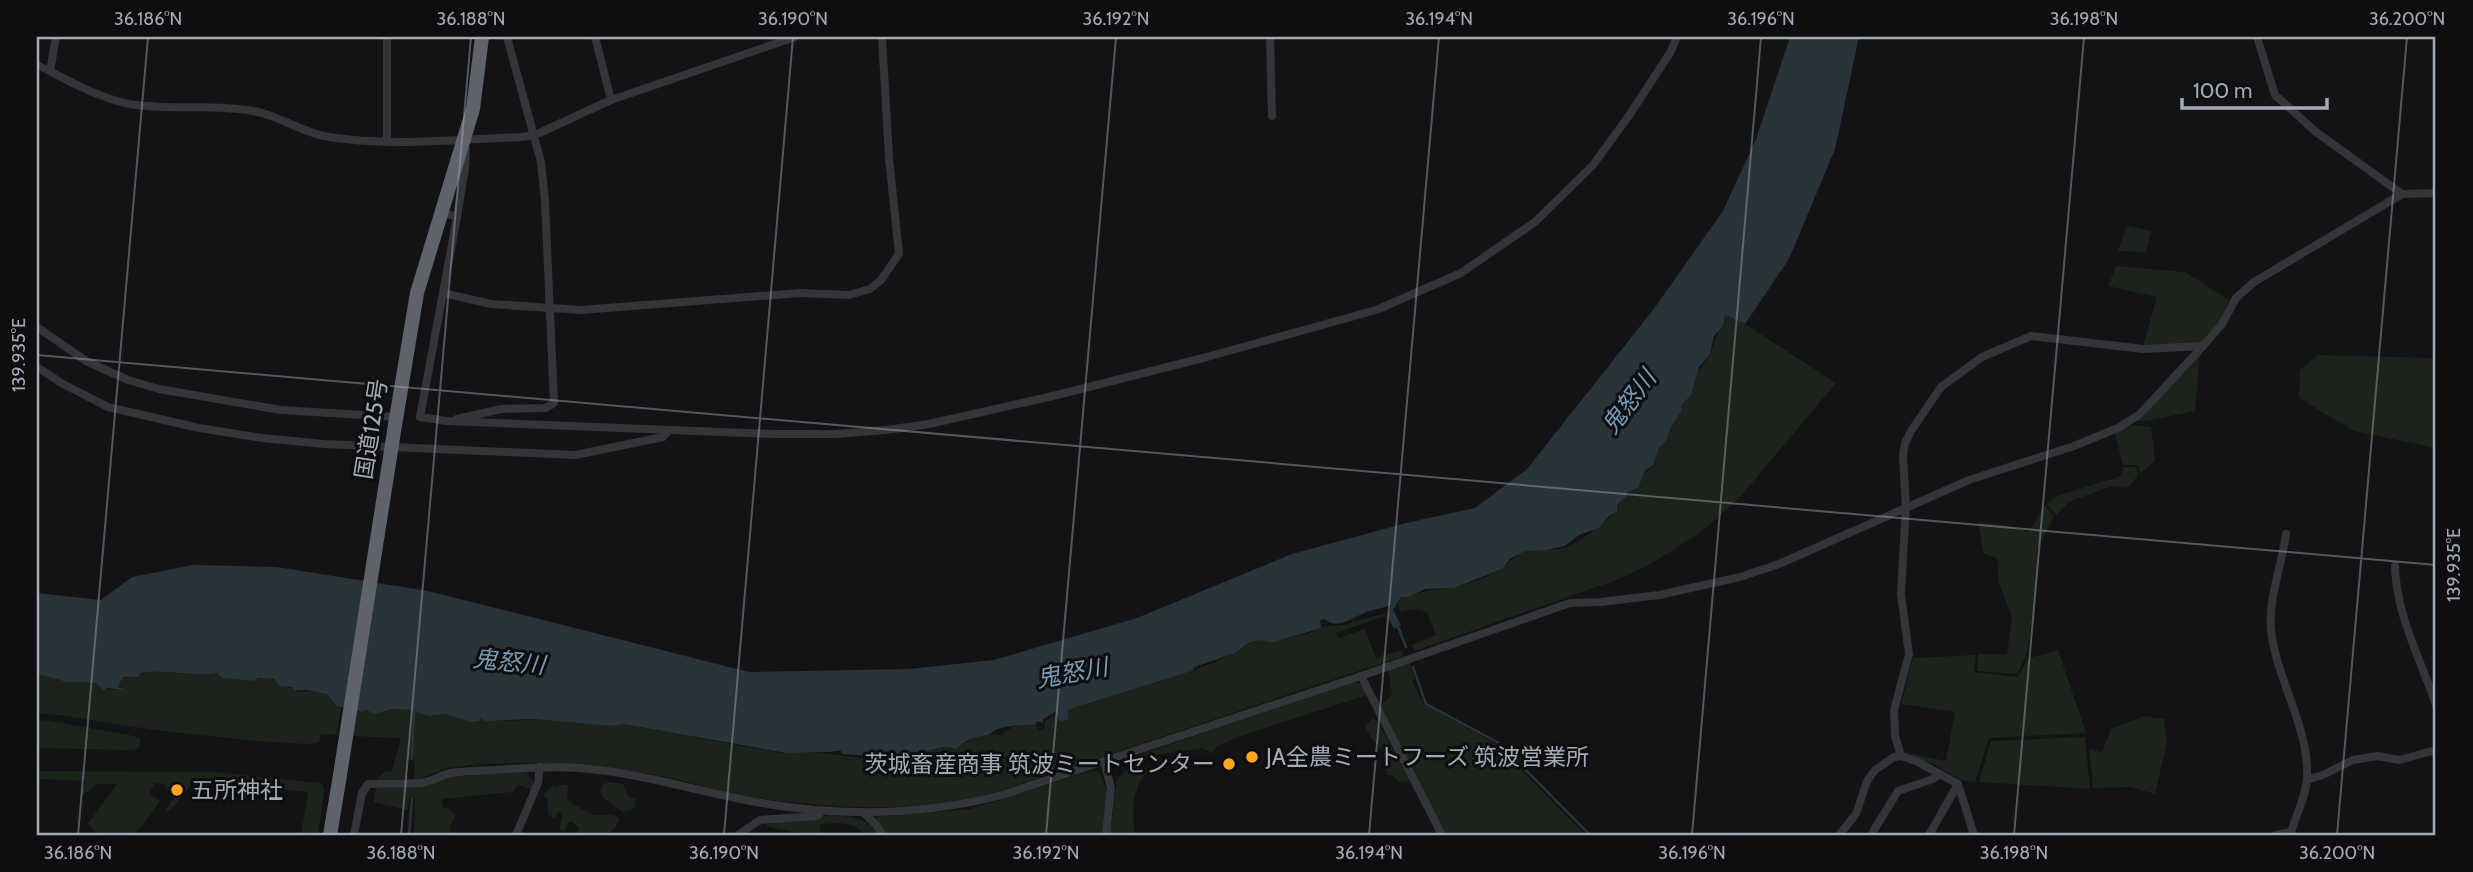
<svg xmlns="http://www.w3.org/2000/svg" width="2473" height="872" viewBox="0 0 2473 872" font-family="Cabin,'Noto Sans JP',sans-serif">
  <style>
    .green { fill: #1b231b }
    .water { fill: #28333a }
    .lines { fill: none; stroke-linecap: round; stroke-linejoin: round }
    .stream { stroke: #28333a; stroke-width: 2.5 }
    .street { stroke: #34353a; stroke-width: 8 }
    .highway { stroke: #5f636c; stroke-width: 14 }
    .highway-bridge { stroke: #5f636c; stroke-width: 14 }
    .ticks { fill: none; stroke: #a3abb7; stroke-width: 2; stroke-opacity: 0.45 }
    .poi-dot { fill: #ffa621; stroke: #0e0e10; stroke-width: 2.5 }
    .labels { text-anchor: middle; stroke-width: 6; stroke-linejoin: round; paint-order: stroke }
    .street-label { font-size: 23px; fill: #a3abb7; stroke: #0e0e10 }
    .poi-label { font-size: 23px; fill: #a3abb7; stroke: #0e0e10; text-anchor: start }
    .water-label { font-size: 24px; font-style: italic; fill: #779cb6; stroke: #0e0e10 }
    .neatline { fill: none; stroke: #a3abb7; stroke-width: 2.5 }
    .ticks-label { font-size: 18px; text-anchor: middle; fill: #a3abb7 }
  </style>
  <rect width="100%" height="100%" fill="#131315"/>
  <g class="green">
    <path d="M2127 226 2151 231 2146 252 2118 251Z"/>
    <path d="M2116 266 2185 272 2229 300 2219 322 2201 343 2143 346 2157 297 2108 286Z"/>
    <path d="M1725 315 1745 324 1836 383 1741 496 1707 527 1678 547 1649 565 1619 579 1415 651 1412 645 1436 635 1427 612 1413 609 1400 612 1398 603 1402 597C1412 596 1422 591 1433 590 1451 589 1483 581 1501 569 1510 564 1514 555 1526 551 1532 548 1549 550 1558 549 1572 548 1588 534 1599 527 1612 519 1616 505 1627 496V493L1653 465 1659 448 1666 441 1671 427 1681 412 1682 405 1691 395 1697 374 1710 354Z"/>
    <path d="M2200 353 2195 411 2146 421 2134 420Z"/>
    <path d="M2318 355 2436 358V448L2354 431 2299 398 2300 370Z"/>
    <path d="M2128 425 2151 427 2155 460 2140 474 2138 465H2123L2115 433Z"/>
    <path d="M2123 467H2137L2138 475 2128 488 2111 486 2069 502 2056 515 2046 504 2060 495 2121 476Z"/>
    <path d="M2045 505 2054 517 2037 549 2036 590 2027 653 2017 674 1977 671 1978 654H2007L2012 618 1999 583 1997 558 1984 554 1978 522 2003 525 2029 532Z"/>
    <path d="M1386 613 1385 616 1336 633 1339 638 1365 629 1376 658 1401 650 1404 656 997 792C911 815 820 809 733 794 709 789 686 780 661 776 597 764 514 758 449 768 440 769 426 777 415 780L413 746 412 759 407 760V779H377L384 772 392 771 401 738 352 736 355 711 366 710 375 714 392 709 411 710 429 716 446 714 470 722 480 717 509 721 533 719 611 726 623 724 781 753 809 752 872 759 904 756 945 747 951 749 982 735H1000L1016 725 1030 724 1035 725 1039 730 1045 728 1044 722 1056 715 1067 714 1068 710 1076 707 1192 671 1220 660 1256 640 1263 639 1271 643 1316 631 1319 627 1343 625Z"/>
    <path d="M2058 650 2086 733 1989 738 1975 782 1961 780 1933 764 1906 756 1904 752 1946 761 1955 712 1901 704 1913 658 1976 655 1974 672 2017 677 2029 658Z"/>
    <path d="M1409 661 1415 679 1412 681 1424 704 1496 744 1586 835H1445L1380 706 1392 695 1388 669Z"/>
    <path d="M150 671 185 674 217 673 223 678 254 681C274 673 282 687 296 690 306 692 315 690 324 693 331 696 334 704 341 708L337 734 321 735 318 743 305 744 257 741 154 730 59 715 37 714V674L61 680 64 682 96 683 110 690H125L118 687 123 677 132 678Z"/>
    <path d="M1355 682 1361 684 1367 695 1238 737 1217 746 1212 753 1203 748 1127 759Z"/>
    <path d="M2144 716 2164 719 2167 742 2155 794 2131 787 2093 788 2089 749 2102 752 2111 729Z"/>
    <path d="M1372 719 1376 720 1410 777 1409 781 1399 782 1393 776 1388 775 1382 750 1371 738 1365 726Z"/>
    <path d="M44 720 129 735 140 738V745L137 749 128 750 37 748V722Z"/>
    <path d="M2085 737 2090 789 1979 782 1991 741Z"/>
    <path d="M1156 766C1152 771 1147 772 1143 777 1132 792 1132 816 1135 834L1140 835H1110L1117 780 1125 770Z"/>
    <path d="M1094 770 1099 772 1107 791 1103 835H888L875 817 970 809Z"/>
    <path d="M37 771 215 772 320 783 324 787V792L318 835H301L308 792 191 781V785C183 795 176 807 166 812L165 810 175 797 173 792 168 790 164 784 155 783 149 794 160 801 143 825 132 835H99L88 824 117 784H97L79 798 86 781 37 779Z"/>
    <path d="M526 772 534 782 533 790 518 785 513 792 442 799V806L456 814 449 828 452 829 449 835H414L415 799H409L408 810 374 802 376 786H427L447 777Z"/>
    <path d="M611 782 623 784 629 797 635 799 636 805 632 810 623 812 603 798 600 791 603 784Z"/>
    <path d="M561 785H568L567 800C574 804 589 814 595 815 605 816 611 813 620 818L616 827 607 835H576L579 828 572 822 568 823 565 831 561 830 559 827 563 814 558 811 555 818 548 814 547 798 543 795 552 786 555 788Z"/>
    <path d="M830 815C847 815 870 818 878 835H866C854 821 838 823 821 824L819 835H812L769 827 763 822 819 818Z"/>
  </g>
  <path class="water" d="M1790 37H1859L1835 149 1789 259 1745 324 1725 315 1723 326 1714 336 1710 354 1699 367 1691 395 1682 405 1681 412 1671 427 1666 441 1659 448 1653 465 1645 471 1638 488 1627 492V496L1617 505V512L1610 515 1599 528 1579 535 1565 546 1546 550 1526 551 1511 558 1502 569 1454 588 1425 589 1409 597H1401L1393 610 1401 625 1394 629 1388 616 1391 605C1383 608 1375 609 1369 611 1355 616 1337 631 1325 619L1320 620 1321 627 1318 629 1271 643C1259 636 1246 643 1237 652L1195 667 1192 671 1076 707 1068 710V719L1063 721H1060L1055 712 1043 719V723L1037 721 1035 725C1025 724 1004 726 996 730 993 731 990 735 987 735 976 737 964 740 956 749L944 747 904 756 883 757 843 754 840 752 842 750 829 752 786 753 623 724 611 726 533 719 485 721 480 718 479 721 470 722 446 714 429 716 411 710 392 709 375 714 366 710 363 712 337 706 327 694 307 690H294L291 687 280 686 274 679 258 678 254 681 222 678 217 673C193 677 162 669 141 673L138 677H123L118 687 128 691 107 688 103 690 96 683 64 682 61 680 37 674V593L101 600 132 577 193 565 277 567 428 591 749 672 909 669 994 660 1137 618 1292 554 1406 523 1475 508 1527 469 1653 310 1723 211 1756 139Z"/>
  <g class="lines">
    <g class="stream">
      <path d="M1397 624 1406 647"/>
      <path d="M1413 667 1426 704 1499 743 1590 835"/>
      <path d="M412 759 414 711"/>
      <path d="M409 835 412 799"/>
    </g>
    <g class="street">
      <path d="M595 37 611 100"/>
      <path d="M1270 37 1272 116"/>
      <path d="M2257 37 2275 95 2316 132 2402 194"/>
      <path d="M37 65C69 80 100 100 136 105 175 110 215 104 253 111 279 115 302 133 329 137 392 147 458 139 522 137L535 135 611 100 795 37"/>
      <path d="M50 71 56 37"/>
      <path d="M387 141V37"/>
      <path d="M441 212 457 217 420 417 447 421 772 434H837L886 430 929 424 1057 395 1207 357 1376 310 1461 273 1535 222 1593 165 1628 117 1670 53 1677 37"/>
      <path d="M457 217 465 168 466 149"/>
      <path d="M443 293 491 304 581 310 800 293 849 295 870 289 881 280 899 254 889 158 882 37"/>
      <path d="M37 327 86 361 128 380 159 389 281 410 396 417"/>
      <path d="M37 367 63 384 108 407 199 428 262 438 324 444 575 455 663 437 668 431"/>
      <path d="M457 419 501 409 546 408 554 403 545 201 541 162 507 37"/>
      <path d="M2395 566C2396 615 2421 660 2436 705"/>
      <path d="M1361 676 1442 835"/>
      <path d="M1901 756 1895 736 1894 710 1909 654 1901 594 1906 507 1903 456 1905 443 1911 431 1941 387 1982 357 2031 336 2144 349 2203 346"/>
      <path d="M1104 761 1111 788 1106 835"/>
      <path d="M2307 780 2325 774 2353 760 2378 756 2399 760 2436 750"/>
      <path d="M864 813 877 826 883 835"/>
      <path d="M354 835 362 793 368 784C386 783 404 784 421 783 431 782 441 775 451 773 465 771 480 771 493 770 522 768 550 766 578 768 637 772 692 790 750 801 834 817 920 816 1002 795L1361 676 1570 603 1601 602 1659 595 1740 577 1779 564 1969 480 2074 446 2118 428 2140 414 2203 346 2222 324 2236 298 2254 282 2402 194 2436 193"/>
      <path d="M516 835 538 783 540 767"/>
      <path d="M738 835 760 820 817 816 822 811"/>
      <path d="M1839 835 1856 814 1867 781 1875 770 1894 757 1901 756 1916 761 1958 784 1974 835"/>
      <path d="M1871 835 1898 791 1933 779 1940 774"/>
      <path d="M1929 835 1958 784"/>
      <path d="M2276 835 2291 832C2296 815 2307 794 2307 776 2309 727 2276 678 2271 630 2268 599 2282 565 2286 534"/>
    </g>
    <g class="highway">
      <path d="M395 425 417 293 473 109 482 37"/>
      <path d="M330 835 340 775"/>
    </g>
    <path class="highway-bridge" d="M340 775 395 425"/>
  </g>
  <path class="ticks" d="M37 355 2436 565M78 835 148 37M401 835 471 37M724 835 793 37M1046 835 1116 37M1369 835 1439 37M1692 835 1761 37M2014 835 2084 37M2337 835 2407 37"/>
  <g class="poi-dot">
    <circle cx="1252" cy="757" r="7"/>
    <circle cx="1229" cy="764" r="7"/>
    <circle cx="177" cy="790" r="7"/>
  </g>
  <g class="labels">
    <g class="street-label">
      <text transform="translate(371 429) rotate(-81)" y="8">国道125号</text>
    </g>
    <g class="poi-label">
      <text x="1266" y="765">JA全農ミートフーズ 筑波営業所</text>
      <text x="1215" y="772" text-anchor="end">茨城畜産商事 筑波ミートセンター</text>
      <text x="191" y="798">五所神社</text>
    </g>
    <g class="water-label">
      <text transform="translate(1629 402) rotate(-53)" y="8">鬼怒川</text>
      <text transform="translate(509 662) rotate(6)" y="8">鬼怒川</text>
      <text transform="translate(1072 673) rotate(-10)" y="8">鬼怒川</text>
    </g>
  </g>
  <rect width="2473" height="872" fill="none" stroke="#0e0e10" stroke-width="77"/>
  <path d="M2182 98v10h145v-10" fill="none" stroke="#a3abb7" stroke-width="3.5"/>
  <text x="2193" y="98" font-size="21" fill="#a3abb7" stroke="#0e0e10" stroke-width="5" paint-order="stroke">100 m</text>
  <rect x="38" y="38" width="2396" height="796" class="neatline"/>
  <g class="ticks-label">
    <text x="148" y="25">36.186°N</text>
    <text x="471" y="25">36.188°N</text>
    <text x="793" y="25">36.190°N</text>
    <text x="1116" y="25">36.192°N</text>
    <text x="1439" y="25">36.194°N</text>
    <text x="1761" y="25">36.196°N</text>
    <text x="2084" y="25">36.198°N</text>
    <text x="2407" y="25">36.200°N</text>
    <text transform="translate(19 355) rotate(-90)" y="6">139.935°E</text>
    <text transform="translate(2454 565) rotate(-90)" y="6">139.935°E</text>
    <text x="78" y="859">36.186°N</text>
    <text x="401" y="859">36.188°N</text>
    <text x="724" y="859">36.190°N</text>
    <text x="1046" y="859">36.192°N</text>
    <text x="1369" y="859">36.194°N</text>
    <text x="1692" y="859">36.196°N</text>
    <text x="2014" y="859">36.198°N</text>
    <text x="2337" y="859">36.200°N</text>
  </g>
</svg>
